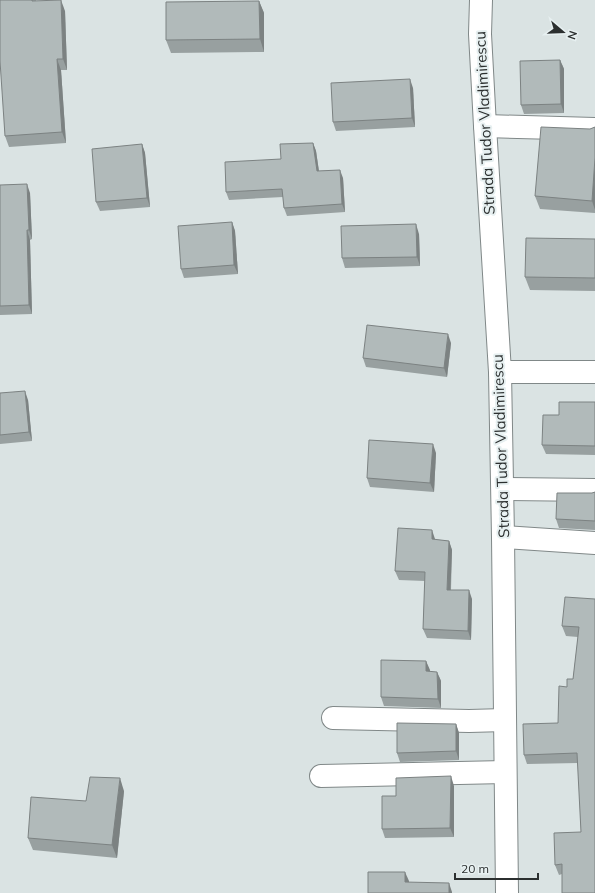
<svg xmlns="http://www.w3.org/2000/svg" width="595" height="893" viewBox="0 0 595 893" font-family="Mulish,sans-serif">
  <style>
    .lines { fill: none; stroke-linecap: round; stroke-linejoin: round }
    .minor-casing { stroke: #808888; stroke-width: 24 }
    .tertiary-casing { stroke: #808888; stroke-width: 24 }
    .minor { stroke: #fff; stroke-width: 22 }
    .tertiary { stroke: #fff; stroke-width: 22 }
    .wall { fill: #98a0a0 }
    .shaded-wall { fill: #7c8282 }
    .building { fill: #b1baba; stroke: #7c8282 }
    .labels { text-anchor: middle; stroke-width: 4; stroke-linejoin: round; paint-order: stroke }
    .street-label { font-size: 15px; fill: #2b2f2f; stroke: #e7f0f1 }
  </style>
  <rect width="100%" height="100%" fill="#dae3e3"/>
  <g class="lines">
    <defs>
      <g id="minor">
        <path d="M485 126 595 129"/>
        <path d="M500 372H595"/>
        <path d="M503 489 595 490"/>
        <path d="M503 537 595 543"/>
        <path d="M333 718 469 721 505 720"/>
        <path d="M321 776 505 772"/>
      </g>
      <path id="tertiary" d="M481 0 480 34 485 126 500 372 503 537 507 893"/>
    </defs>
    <use href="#minor" class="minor-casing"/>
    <use href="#tertiary" class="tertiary-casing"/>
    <use href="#minor" class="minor"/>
    <use href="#tertiary" class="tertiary"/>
  </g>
  <g class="wall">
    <path d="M0 0H36V1L65 11 67 70H61L66 143 9 147 5 136Z"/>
    <path d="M259 1 264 13V52L171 53 166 40Z"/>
    <path d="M560 60 564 69V113L524 114 521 105Z"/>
    <path d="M413 88 415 127 336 131 333 122Z"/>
    <path d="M595 127V213L540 209 535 196 590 129Z"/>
    <path d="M313 143 316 151 319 171 343 178 345 212 287 216 284 208 283 197 229 200 226 192 281 159Z"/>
    <path d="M142 144 145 153 150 207 100 211 96 202Z"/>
    <path d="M0 185 30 193 32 239 30 240 32 314 0 315Z"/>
    <path d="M232 222 235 231 238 274 184 278 181 269Z"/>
    <path d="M419 234 420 266 345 268 342 258Z"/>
    <path d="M595 239V291L530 290 525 277Z"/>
    <path d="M451 343 447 377 366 367 363 358Z"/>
    <path d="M0 393 28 400 32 441 0 444Z"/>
    <path d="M595 402V455L546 454 542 445 559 415Z"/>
    <path d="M436 453 434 492 370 487 367 478Z"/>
    <path d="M595 492V530L559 528 556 519 592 493Z"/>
    <path d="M435 540 449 541 452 550 451 590 472 599 471 640 427 638 423 629 425 581 399 580 395 571Z"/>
    <path d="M595 599V893L562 874 559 875 555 865 581 832 578 763 527 764 524 755 558 723 567 687 573 679 578 637 566 636 562 626Z"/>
    <path d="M426 661 430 672H437L441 681V708L384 706 381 697Z"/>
    <path d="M456 724 459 733V760L400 762 397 753Z"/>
    <path d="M454 786V837L385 838 382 829 396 796Z"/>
    <path d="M124 791 117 858 33 850 28 838 86 801Z"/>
  </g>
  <g class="shaded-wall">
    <path d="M61 0 65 11 67 70 63 59Z"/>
    <path d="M259 1 264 13V52L260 39Z"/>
    <path d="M57 59 61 70 66 143 62 132Z"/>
    <path d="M560 60 564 69V113L561 104Z"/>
    <path d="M410 79 413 88 415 127 412 118Z"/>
    <path d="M313 143 316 151 320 179 317 171Z"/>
    <path d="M142 144 145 153 150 207 147 198Z"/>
    <path d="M595 158V210L592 201Z"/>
    <path d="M340 170 343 178 345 212 342 204Z"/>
    <path d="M27 184 30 193 32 239 29 230Z"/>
    <path d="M232 222 235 231 238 274 234 265Z"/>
    <path d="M416 224 419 234 420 266 417 257Z"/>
    <path d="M27 230 30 240 32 314 29 305Z"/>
    <path d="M448 334 451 343 447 377 444 368Z"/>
    <path d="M25 391 28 400 32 441 29 432Z"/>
    <path d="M433 444 436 453 434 492 430 483Z"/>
    <path d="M432 530 435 539V548L432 539Z"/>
    <path d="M449 541 452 550 450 599 447 590Z"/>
    <path d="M469 590 472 599 471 640 468 631Z"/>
    <path d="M426 661 430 670 429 680 426 671Z"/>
    <path d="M437 672 441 681V708L438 699Z"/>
    <path d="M456 724 459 733V760L456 751Z"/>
    <path d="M451 776 454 786V837L450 828Z"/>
    <path d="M120 778 124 791 117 858 112 845Z"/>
    <path d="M405 872 409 881V891L405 882Z"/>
    <path d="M449 883 452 892V893H449Z"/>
  </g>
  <g class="building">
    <path d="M0 0H32V1L61 0 63 59H57L62 132 5 136 0 61Z"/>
    <path d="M259 1 260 39 166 40V2Z"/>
    <path d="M560 60 561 104 521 105 520 61Z"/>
    <path d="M410 79 412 118 333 122 331 83Z"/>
    <path d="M541 127 590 129 595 127V158L592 201 535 196Z"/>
    <path d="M313 143 317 171 340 170 342 204 284 208 282 189 226 192 225 162 281 159 280 144Z"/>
    <path d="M142 144 147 198 96 202 92 149Z"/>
    <path d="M27 184 29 230H27L29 305 0 306V185Z"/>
    <path d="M232 222 234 265 181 269 178 226Z"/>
    <path d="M416 224 417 257 342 258 341 226Z"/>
    <path d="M526 238 595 239V278L525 277Z"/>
    <path d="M367 325 448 334 444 368 363 358Z"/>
    <path d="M25 391 29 432 0 435V393Z"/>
    <path d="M559 402H595V446L542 445 543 415H559Z"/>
    <path d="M369 440 433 444 430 483 367 478Z"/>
    <path d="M595 492V521L556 519 557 493H592Z"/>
    <path d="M398 528 432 530V539L449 541 447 590H469L468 631 423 629 425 572 395 571Z"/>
    <path d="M565 597 595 599V893H562V864L555 865 554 833 581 832 577 753 524 755 523 724 558 723 559 686 567 687V679H573L579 627 562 626Z"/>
    <path d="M381 660 426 661V671L437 672 438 699 381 697Z"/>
    <path d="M397 723 456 724V751L397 753Z"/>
    <path d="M451 776 450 828 382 829V796H396V778Z"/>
    <path d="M90 777 120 778 112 845 28 838 31 797 86 801Z"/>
    <path d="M368 872H405V882L449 883V893H368Z"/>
  </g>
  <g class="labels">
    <g class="street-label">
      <text transform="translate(485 123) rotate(-93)" y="5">Strada Tudor Vladimirescu</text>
      <text transform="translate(501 446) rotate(-92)" y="5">Strada Tudor Vladimirescu</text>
    </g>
  </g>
  <g transform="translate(563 32) rotate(109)" stroke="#e7f0f1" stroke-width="3" paint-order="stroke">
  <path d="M0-3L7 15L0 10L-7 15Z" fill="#2b2f2f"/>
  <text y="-6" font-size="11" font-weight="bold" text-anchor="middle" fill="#2b2f2f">N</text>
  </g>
  <path d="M455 873v6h83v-6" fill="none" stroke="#2b2f2f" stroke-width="2"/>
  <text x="461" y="873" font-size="12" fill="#2b2f2f" stroke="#e7f0f1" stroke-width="3" paint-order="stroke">20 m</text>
</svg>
